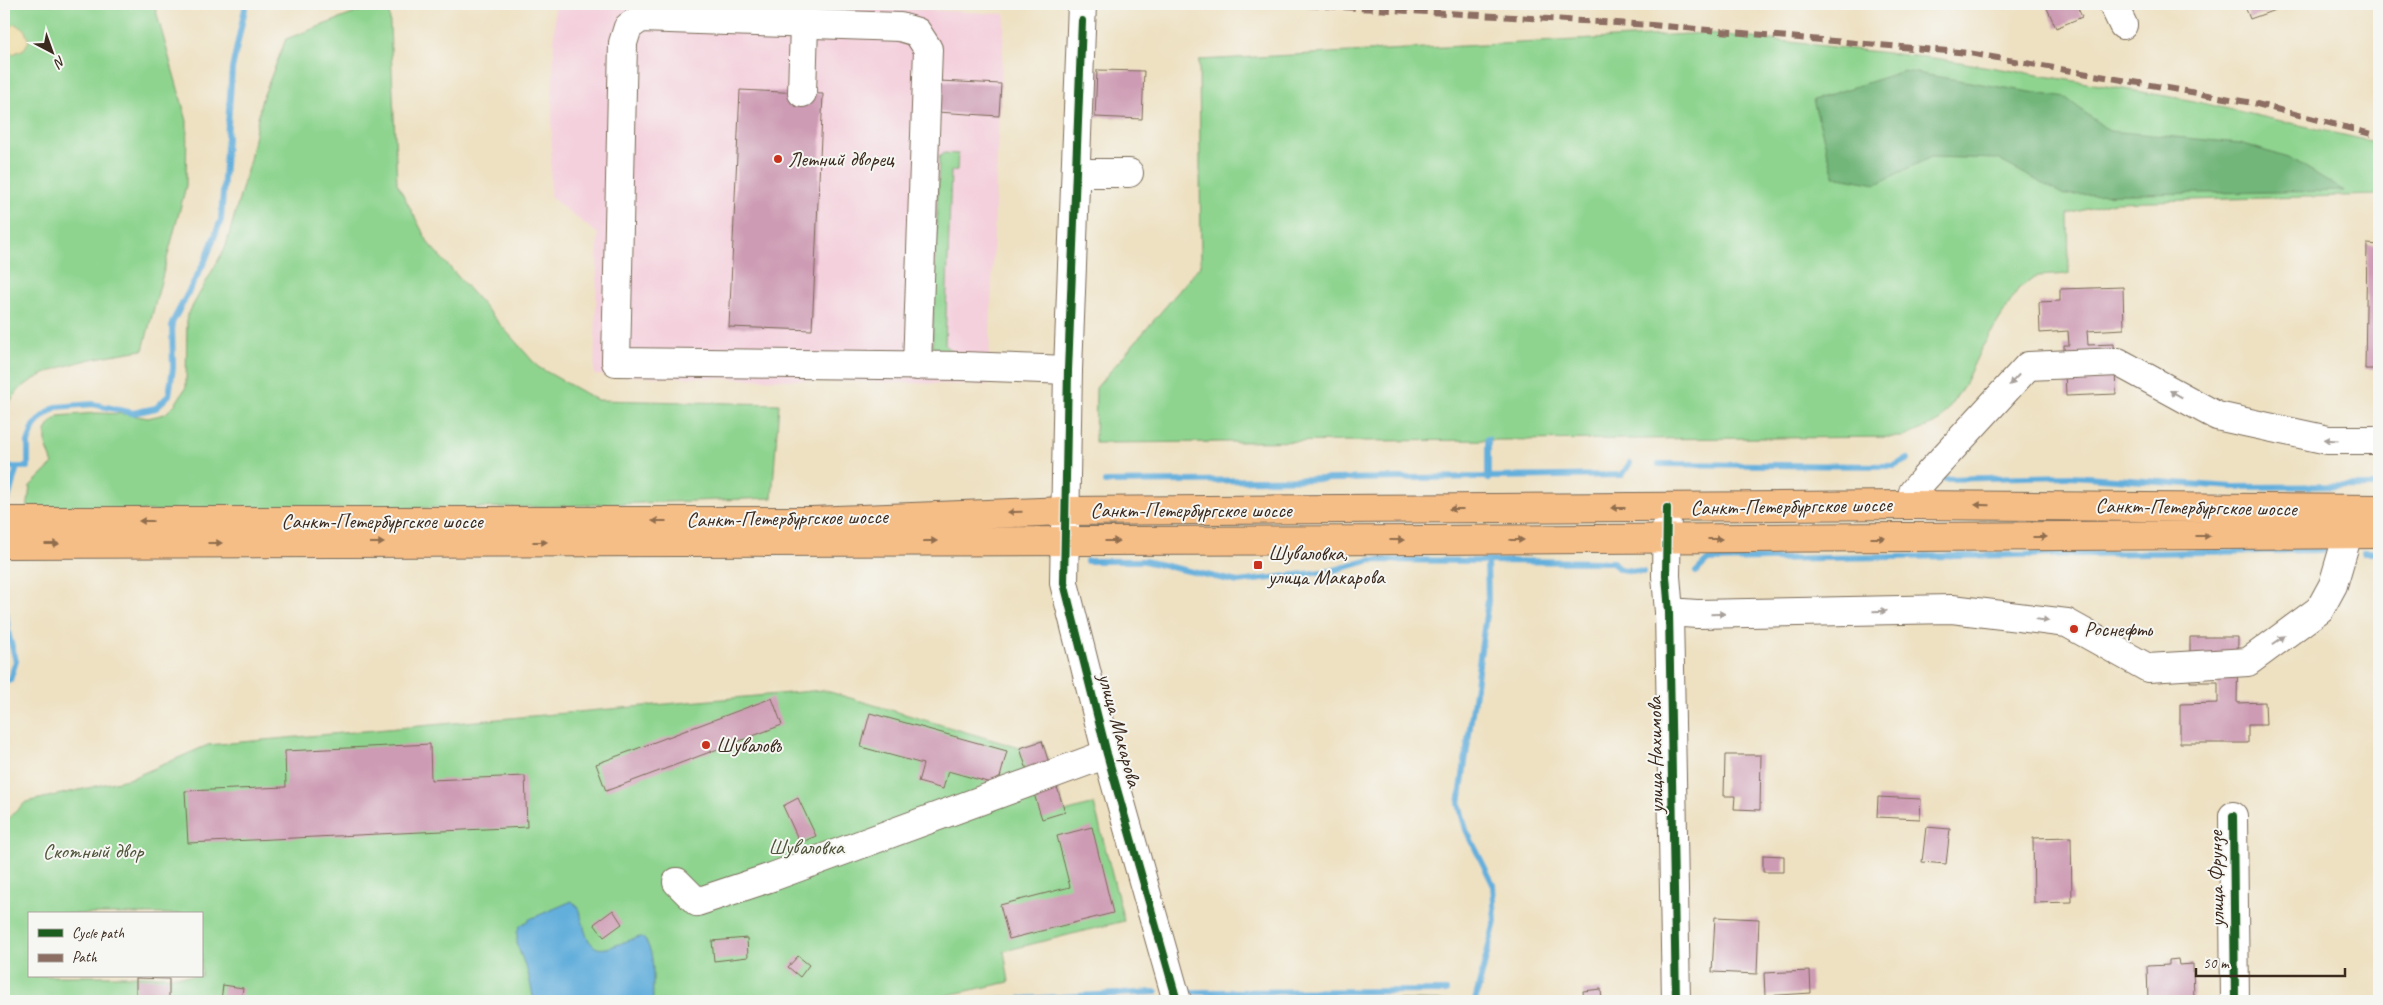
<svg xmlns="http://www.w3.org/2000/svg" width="2383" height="1005" viewBox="0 0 2383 1005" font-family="Caveat,sans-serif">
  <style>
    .built { fill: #f4cfdc }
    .green { fill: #8ed48f; stroke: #647f56; fill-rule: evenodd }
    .forest { fill: #72b67a; stroke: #56704c }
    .sand { fill: #eeda9e; stroke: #94825e }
    .water { fill: #63afdc; stroke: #4f6c7d }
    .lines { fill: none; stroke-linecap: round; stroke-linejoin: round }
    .stream { stroke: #63afdc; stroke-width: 6 }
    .building { fill: #cd9bb4 }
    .minor-casing { stroke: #7a6a57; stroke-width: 30 }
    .major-casing { stroke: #7a6a57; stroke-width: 30 }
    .minor { stroke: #fff; stroke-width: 28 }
    .major { stroke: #f6be87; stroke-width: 28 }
    .quiet { stroke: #8d6e63; stroke-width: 6; stroke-dasharray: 12 6; stroke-linecap: butt }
    .cycleway-casing { stroke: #f6f6f2; stroke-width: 11 }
    .cycleway { stroke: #1b5e20; stroke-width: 8 }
    .oneway { fill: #a79f9a }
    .oneway2 { fill: #8f6d4d }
    .poi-dot { fill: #c8321e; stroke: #f6f6f2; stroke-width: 2 }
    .labels { text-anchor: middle; stroke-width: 4; stroke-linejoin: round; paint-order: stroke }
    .poi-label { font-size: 21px; fill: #3b2a1e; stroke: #f6f6f2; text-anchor: start }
    .street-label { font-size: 21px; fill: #3b2a1e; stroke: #f6f6f2 }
    .park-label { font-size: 21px; fill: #50543a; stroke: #f6f6f2 }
  </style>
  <rect width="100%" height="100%" fill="#f6f6f2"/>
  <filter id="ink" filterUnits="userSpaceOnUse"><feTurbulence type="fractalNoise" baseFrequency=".02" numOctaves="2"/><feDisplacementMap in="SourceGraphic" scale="10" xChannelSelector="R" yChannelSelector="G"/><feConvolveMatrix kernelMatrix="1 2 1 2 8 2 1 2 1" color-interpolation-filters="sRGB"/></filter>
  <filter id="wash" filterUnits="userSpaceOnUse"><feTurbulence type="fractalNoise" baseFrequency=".0096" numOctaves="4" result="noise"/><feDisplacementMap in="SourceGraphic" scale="20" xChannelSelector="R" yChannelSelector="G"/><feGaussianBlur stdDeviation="1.12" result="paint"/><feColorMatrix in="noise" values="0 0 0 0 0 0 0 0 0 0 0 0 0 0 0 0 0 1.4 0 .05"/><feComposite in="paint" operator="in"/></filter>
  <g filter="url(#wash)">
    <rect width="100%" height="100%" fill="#eee1c2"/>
    <path class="built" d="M555 4H816L1005 14 998 131 988 385 594 375 598 234 550 197Z"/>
    <g class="green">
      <path d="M4 4H154L187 121 186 186 143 350C108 355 43 365 17 392 12 398 8 405 4 411Z"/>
      <path d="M379 4H389L397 183 429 244 538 367 597 400 779 404 772 498 535 507 27 512 30 486 53 464 46 445V431L50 424 58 416 97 413 126 414 148 418 165 414 176 403 186 387 187 316 226 246 250 160 261 102 286 39Z"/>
      <path d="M1708 33 1941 59 2184 99 2379 143V195L2114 202 2068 214 2069 274 2038 276 2019 288 1981 349 1963 387 1940 421 1904 437 1095 443 1096 388 1201 265 1199 60Z"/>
      <path d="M944 153 958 154 957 170 951 171 945 345 954 353 932 352 939 157Z"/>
      <path d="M823 690 1020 748 1042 741 1065 812 1094 804 1124 921 1004 951 1009 982 920 1001H4V822L26 802 132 778 208 745ZM29 914H201V976H29Z"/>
    </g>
    <g class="forest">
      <path d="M1904 71 2066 98 2109 131 2240 143 2294 160 2344 191 2064 195 1997 159 1931 157 1876 184 1834 176 1813 100Z"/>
      <path d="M1262 998 1466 1001H1252Z"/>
    </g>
    <path class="sand" d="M15 24 24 29 29 41 24 49 13 54 4 50V31Z"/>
    <path class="water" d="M572 901C586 912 580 935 594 946 604 955 629 937 642 937 657 950 652 982 653 1001H534L528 973 517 945V932L520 926 530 919Z"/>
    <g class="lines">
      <g class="stream">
        <path d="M1659 464 1894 466 1908 459"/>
        <path d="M4 467H17"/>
        <path d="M1488 479V477L1622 475 1630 463"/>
        <path d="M1945 479 2071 476 2233 487 2379 486"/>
        <path d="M1105 482 1488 477V439"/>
        <path d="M8 499 17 467H28V443L34 426 43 416 56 407 93 404 133 413 156 408 169 395 173 368 172 323 205 261 221 220 232 69 246 4"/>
        <path d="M2364 552H2379"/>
        <path d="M1087 561H1144L1238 582 1331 571 1371 560 1613 562 1619 569 1643 572"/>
        <path d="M1696 572 1708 560 2326 550"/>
        <path d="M4 600 9 636 16 661 10 680H4"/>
        <path d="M1192 992 1446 991"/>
        <path d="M981 1001 1156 992"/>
        <path d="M1475 1001 1495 922 1493 884 1466 830 1459 804 1488 601 1487 562"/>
      </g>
    </g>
    <g id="blocks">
      <g class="building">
        <path d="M2052 4H2076L2082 17 2056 28 2046 6Z"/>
        <path d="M2244 4H2285L2286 6 2250 19Z"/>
        <path d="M1097 70 1144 71 1142 119 1095 117Z"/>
        <path d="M939 81 1001 84 999 116 937 112Z"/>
        <path d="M740 90 823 94 812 330 729 327Z"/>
        <path d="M2367 244 2379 245V369H2365Z"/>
        <path d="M2123 287 2124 329 2087 331 2088 345 2114 344 2116 394 2066 396 2064 345H2069L2068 331 2040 333 2039 302 2060 301V289Z"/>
        <path d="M2190 637H2238L2237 703 2265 702 2266 725H2248V743H2180V704L2218 703V682H2190Z"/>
        <path d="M772 698 782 725 606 791 596 764Z"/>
        <path d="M870 713 1007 751 998 785 948 771 943 789 918 782 923 764 861 747Z"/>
        <path d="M1042 741 1049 763 1027 770 1020 748Z"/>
        <path d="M430 744 431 780 525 776 527 827 188 843 185 791 286 787 285 751Z"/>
        <path d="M1725 755H1761L1760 810 1734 809 1735 796H1724Z"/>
        <path d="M1057 787 1065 812 1042 819 1034 794Z"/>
        <path d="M1878 797 1921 799 1920 819 1877 817Z"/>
        <path d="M798 798 816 836 800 843 783 806Z"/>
        <path d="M1092 827 1113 913 1009 939 1000 905 1070 887 1057 836Z"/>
        <path d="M1926 827 1950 829 1946 864 1922 862Z"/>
        <path d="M2071 837 2072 902 2034 903 2033 838Z"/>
        <path d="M1763 855 1784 856V872H1763Z"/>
        <path d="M613 910 622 924 604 937 594 924Z"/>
        <path d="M1715 917 1759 919 1757 974 1712 972Z"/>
        <path d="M747 938 748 957 714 961 712 941Z"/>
        <path d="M798 956 809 965 800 977 788 967Z"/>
        <path d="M2178 959 2179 965 2193 964 2194 1001H2148L2147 966 2169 965V960Z"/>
        <path d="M1810 971 1811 993 1765 996 1764 973Z"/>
        <path d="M136 978 169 979V1001H136Z"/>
        <path d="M223 985 243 988 241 1001H221Z"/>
        <path d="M1601 989 1602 1001H1584L1583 991Z"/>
      </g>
    </g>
  </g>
  <g filter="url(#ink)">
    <use href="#blocks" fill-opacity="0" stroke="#7a6a57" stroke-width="1"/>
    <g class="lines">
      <defs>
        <g id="minor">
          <path d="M1082 4 1068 370 1064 583 1107 754 1177 1001"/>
          <path d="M2113 4 2123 25"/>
          <path d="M802 93 804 24"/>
          <path d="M1076 173H1129"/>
          <path d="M917 366 928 49 917 32 900 27 641 18 628 27 623 43 616 362 963 366 1068 370"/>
          <path d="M1910 505 1913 492 1923 480 2028 366 2118 362 2217 416 2328 440H2379"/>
          <path d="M1667 508 1666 576 1669 612 1676 1001"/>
          <path d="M1669 612 1697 614 1952 609 2067 623 2148 668 2248 662 2320 609 2333 585 2348 534"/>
          <path d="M2233 816 2235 1001"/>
          <path d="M677 882 697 902 772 877 1107 754"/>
        </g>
        <g id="major">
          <path d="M4 521H812L1064 511 1910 505 2379 509"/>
          <path d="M4 544 1433 540 2379 534"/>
        </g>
      </defs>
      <use href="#minor" class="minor-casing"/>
      <use href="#major" class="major-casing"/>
      <use href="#minor" class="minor"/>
      <use href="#major" class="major"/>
      <path class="quiet" d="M1289 4 1652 25 1969 53 2253 103 2379 136"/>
      <defs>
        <g id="cycleway">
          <path d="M1082 21 1068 370 1064 583 1107 754 1177 1001"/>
          <path d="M1667 508 1666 576 1669 612 1676 1001"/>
          <path d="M2233 816 2235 1001"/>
        </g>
      </defs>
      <use href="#cycleway" class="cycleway-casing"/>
      <use href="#cycleway" class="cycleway"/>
    </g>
    <defs><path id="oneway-solid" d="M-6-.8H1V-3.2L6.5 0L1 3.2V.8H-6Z" transform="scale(1.25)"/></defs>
    <g class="oneway">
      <use href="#oneway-solid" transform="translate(2014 380) rotate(133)"/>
      <use href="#oneway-solid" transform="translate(2176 394) rotate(-151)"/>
      <use href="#oneway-solid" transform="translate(2331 440) rotate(-176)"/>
      <use href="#oneway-solid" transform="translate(1880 611) rotate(-1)"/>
      <use href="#oneway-solid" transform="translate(1718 614) rotate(-1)"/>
      <use href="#oneway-solid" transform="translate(2042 620) rotate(7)"/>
      <use href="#oneway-solid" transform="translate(2279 640) rotate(-35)"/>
    </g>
    <g class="oneway2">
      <use href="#oneway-solid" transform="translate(1982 505) rotate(-179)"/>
      <use href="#oneway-solid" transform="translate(1618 508) rotate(180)"/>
      <use href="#oneway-solid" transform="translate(1456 509) rotate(180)"/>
      <use href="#oneway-solid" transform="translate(1015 512) rotate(178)"/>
      <use href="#oneway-solid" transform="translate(146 521) rotate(180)"/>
      <use href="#oneway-solid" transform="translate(659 521) rotate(180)"/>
      <use href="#oneway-solid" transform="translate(2203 536)"/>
      <use href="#oneway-solid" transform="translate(2040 537)"/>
      <use href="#oneway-solid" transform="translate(1878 538)"/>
      <use href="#oneway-solid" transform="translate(1715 539)"/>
      <use href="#oneway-solid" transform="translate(1397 540)"/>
      <use href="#oneway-solid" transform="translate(1517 540)"/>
      <use href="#oneway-solid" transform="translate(930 541)"/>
      <use href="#oneway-solid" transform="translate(1112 541)"/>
      <use href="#oneway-solid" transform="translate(540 542)"/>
      <use href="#oneway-solid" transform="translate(215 543)"/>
      <use href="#oneway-solid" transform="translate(377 543)"/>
      <use href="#oneway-solid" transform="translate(52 544)"/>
    </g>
  </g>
  <g class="poi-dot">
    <circle cx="778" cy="159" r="5"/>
    <rect x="1253" y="560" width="10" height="10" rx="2.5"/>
    <circle cx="2074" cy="629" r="5"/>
    <circle cx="706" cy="745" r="5"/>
  </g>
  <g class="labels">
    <g class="poi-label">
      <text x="788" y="166">Летний дворец</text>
      <text x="1268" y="560">Шуваловка,<tspan x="1268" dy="24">улица Макарова</tspan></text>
      <text x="2084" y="636">Роснефть</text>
      <text x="716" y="752">Шуваловъ</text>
    </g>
    <g class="street-label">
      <text transform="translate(1791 506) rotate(-1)" y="7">Санкт-Петербургское шоссе</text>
      <text transform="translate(2196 507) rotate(1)" y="7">Санкт-Петербургское шоссе</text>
      <text x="1191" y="517">Санкт-Петербургское шоссе</text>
      <text transform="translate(787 518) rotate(-1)" y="7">Санкт-Петербургское шоссе</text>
      <text x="382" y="528">Санкт-Петербургское шоссе</text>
      <text transform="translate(1120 730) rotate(75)" y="7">улица Макарова</text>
      <text transform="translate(1655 755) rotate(-91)" y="7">улица Нахимова</text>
      <text transform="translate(2216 879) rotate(-91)" y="7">улица Фрунзе</text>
    </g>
    <g class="park-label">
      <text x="806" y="854">Шуваловка</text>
      <text x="93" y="858">Скотный двор</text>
    </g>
  </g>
  <rect width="2383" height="1005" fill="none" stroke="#f6f6f2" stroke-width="20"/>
  <rect x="28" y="912" width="175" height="65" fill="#f6f6f2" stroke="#aba49d"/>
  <rect x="38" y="929" width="25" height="8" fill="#1b5e20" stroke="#aba49d"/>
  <text x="72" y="938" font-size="15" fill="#3b2a1e">Cycle path</text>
  <rect x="38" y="954" width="25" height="8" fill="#8d6e63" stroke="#aba49d"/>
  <text x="72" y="962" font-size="15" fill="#3b2a1e">Path</text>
  <g transform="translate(52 52) rotate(139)" stroke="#f6f6f2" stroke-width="4" paint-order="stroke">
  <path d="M0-4L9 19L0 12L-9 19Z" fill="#3b2a1e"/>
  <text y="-8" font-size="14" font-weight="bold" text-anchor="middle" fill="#3b2a1e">N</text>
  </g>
  <path d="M2196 968v8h149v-8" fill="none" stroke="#3b2a1e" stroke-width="2.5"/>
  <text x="2203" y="968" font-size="15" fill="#3b2a1e" stroke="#f6f6f2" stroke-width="4" paint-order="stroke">50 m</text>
</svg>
